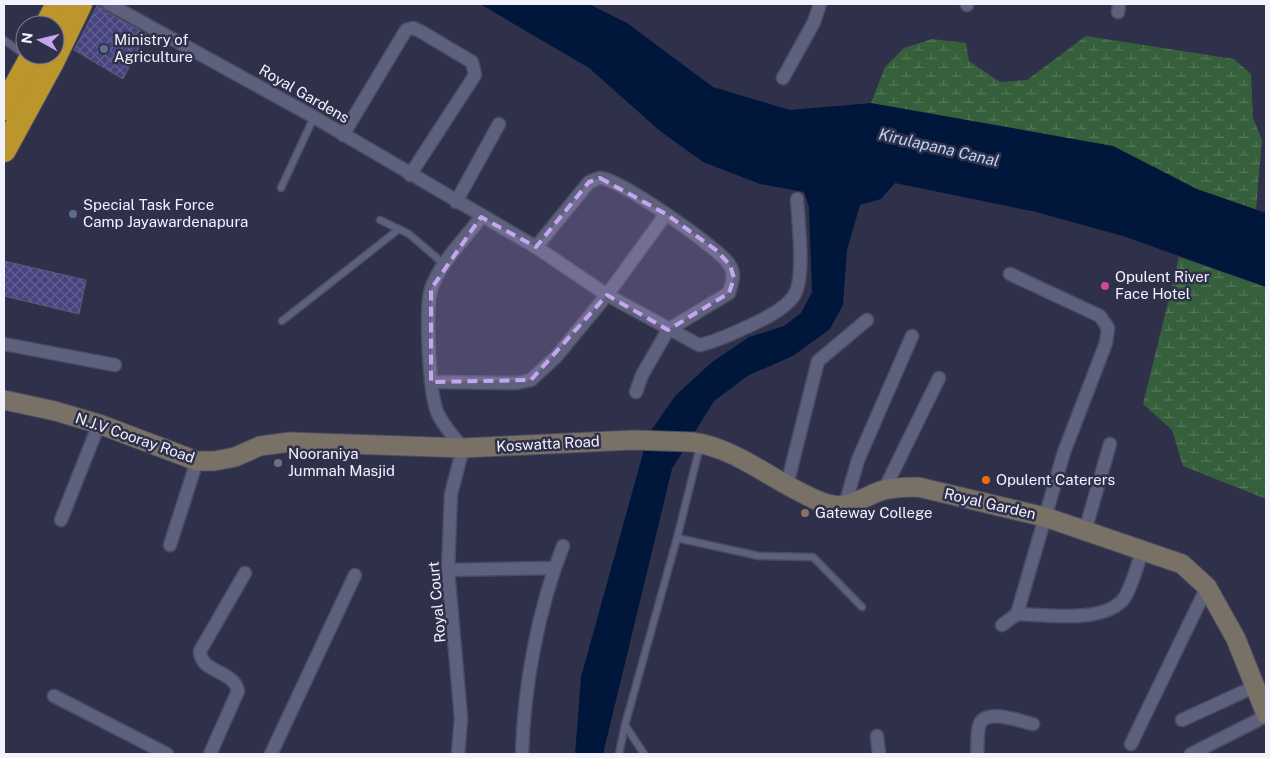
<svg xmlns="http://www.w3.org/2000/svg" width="1270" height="758" viewBox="0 0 1270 758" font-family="'Public Sans',sans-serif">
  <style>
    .wetland { fill: url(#wetland-marsh) }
    .water { fill: #00173b }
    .building { fill: url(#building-cross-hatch); stroke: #5b5c79 }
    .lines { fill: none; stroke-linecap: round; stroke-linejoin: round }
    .lane-casing { stroke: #4b4c61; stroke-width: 9 }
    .street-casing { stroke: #4b4c61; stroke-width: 15 }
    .secondary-casing { stroke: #4b4c61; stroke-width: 21 }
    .highway-casing { stroke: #4b4c61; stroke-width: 26 }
    .lane { stroke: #5e617e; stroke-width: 6 }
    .street { stroke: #5e617e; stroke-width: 12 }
    .secondary { stroke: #7a7166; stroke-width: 19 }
    .highway { stroke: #ba962d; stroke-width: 24 }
    .marked { fill: #c6a6f0; fill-opacity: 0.2; stroke: #c6a6f0; stroke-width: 4; stroke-dasharray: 10 6; stroke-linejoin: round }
    .service-dot { fill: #5c6f8a; stroke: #2f314b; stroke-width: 2 }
    .hotel-dot { fill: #d1479c; stroke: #2f314b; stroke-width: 2 }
    .worship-dot { fill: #6b7280; stroke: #2f314b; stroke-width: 2 }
    .food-dot { fill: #e8710a; stroke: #2f314b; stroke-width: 2 }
    .education-dot { fill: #8d6e63; stroke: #2f314b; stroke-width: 2 }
    .labels { text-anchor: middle; stroke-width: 5; stroke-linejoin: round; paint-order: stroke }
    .poi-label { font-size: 15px; fill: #f1f2fd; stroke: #2f314b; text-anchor: start }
    .street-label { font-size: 15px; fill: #f1f2fd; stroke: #2f314b }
    .water-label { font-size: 16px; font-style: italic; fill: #bbd2f2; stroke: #2f314b }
  </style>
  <defs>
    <pattern id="wetland-marsh" width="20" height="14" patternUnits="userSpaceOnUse" patternTransform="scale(1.25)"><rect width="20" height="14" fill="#36603b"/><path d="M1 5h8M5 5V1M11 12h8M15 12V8" fill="none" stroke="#547758"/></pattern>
    <pattern id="building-cross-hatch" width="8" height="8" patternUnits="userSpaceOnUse" patternTransform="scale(1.25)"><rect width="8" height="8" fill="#46437e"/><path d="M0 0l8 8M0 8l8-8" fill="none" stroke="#615f91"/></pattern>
  </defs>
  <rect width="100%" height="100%" fill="#2f314b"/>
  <g class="wetland">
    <path d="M1086 36 1234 59 1251 74 1253 118 1262 140 1256 210 1197 190 871 103 885 67 904 48 932 39 966 43 969 61 1000 82 1027 80Z"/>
    <path d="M1179 257 1266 287V499L1183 466 1172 430 1143 404Z"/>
  </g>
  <path class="water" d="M480 4H589L627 23 713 87 790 110 871 103 1113 146 1197 189 1266 213V287L1123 236 1036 212 895 183 881 199 860 205 847 250 843 305 830 329 793 356 749 375 714 401 672 469 603 754H575L581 677 648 435 675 396 712 362 749 337 784 326 801 313 812 292 809 207 804 192 760 184 703 162 660 131 589 68Z"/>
  <g class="building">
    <path d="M98 4H101L105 11 146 34 123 79 74 50Z"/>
    <path d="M4 261 86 280 79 314 4 296Z"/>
  </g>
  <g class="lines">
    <defs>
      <g id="lane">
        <path d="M4 40 25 55"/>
        <path d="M281 188 314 117"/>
        <path d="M380 220 409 234 444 264"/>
        <path d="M282 321 399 229"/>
        <path d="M677 538 759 556 813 557 862 607"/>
        <path d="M625 725 644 754"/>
        <path d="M619 754 625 725 677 538 700 446"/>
      </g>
      <g id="street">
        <path d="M109 4 314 117 536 247 607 295 699 345C716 342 733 333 749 326 764 319 783 310 793 297 806 281 798 220 797 199"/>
        <path d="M967 4V5"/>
        <path d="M1118 12 1119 4"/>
        <path d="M783 78 814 22 820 4"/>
        <path d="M343 135 406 30 413 28 420 31 472 62 475 75 410 175"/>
        <path d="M456 202 499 124"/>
        <path d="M536 247 589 182C592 181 596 179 600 178 617 177 719 248 729 264 736 274 732 283 729 293L668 330 642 375 636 392"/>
        <path d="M4 344 115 365"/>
        <path d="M431 382 517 383 531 380 556 357 607 295 666 214"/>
        <path d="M787 485 818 361 867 320"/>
        <path d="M884 490 939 378"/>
        <path d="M845 505 858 460 912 336"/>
        <path d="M61 520 99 424"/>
        <path d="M1085 531 1110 444"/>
        <path d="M170 545 197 461"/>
        <path d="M448 570 554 568"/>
        <path d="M1017 614C1046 615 1107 624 1125 597 1133 584 1137 564 1143 550"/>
        <path d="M1002 625 1017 614 1064 452 1106 343 1108 328 1100 316 1010 274"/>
        <path d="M54 696 167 754"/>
        <path d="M1182 720 1256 686"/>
        <path d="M877 736 879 754"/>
        <path d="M1131 744 1207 587"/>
        <path d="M210 754 238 691C234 670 200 673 200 651L245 573"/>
        <path d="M271 754 355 575"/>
        <path d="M458 754 461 718 448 570 451 494 463 448C454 437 444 427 438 414 429 396 425 309 431 289 440 262 465 239 481 217"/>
        <path d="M522 754C524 686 538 609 563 546"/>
        <path d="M977 754C978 745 977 735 979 726 984 707 1019 721 1033 724"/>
        <path d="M1191 754 1266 716"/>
      </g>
      <path id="secondary" d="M4 400 55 411 99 424 197 461H214L235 457 260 446 290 442 463 448 633 440 692 442C732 447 767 476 802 493 812 498 822 504 834 505 850 508 869 494 884 490 896 487 907 487 918 487L1045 517 1182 564 1207 587 1236 639 1266 714"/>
      <g id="highway">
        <path d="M47 25 58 4"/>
        <path d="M4 108 33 55"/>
        <path d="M4 150 52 62 80 4"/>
      </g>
    </defs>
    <use href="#lane" class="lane-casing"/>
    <use href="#street" class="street-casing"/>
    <use href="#secondary" class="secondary-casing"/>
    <use href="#highway" class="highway-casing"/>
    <use href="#lane" class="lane"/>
    <use href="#street" class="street"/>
    <use href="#secondary" class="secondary"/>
    <use href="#highway" class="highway"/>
  </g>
  <path class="marked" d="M600 178 666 214 716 250 730 265 734 278 729 293 668 330 607 295 531 380 431 382V289L481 217 536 247 589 182Z"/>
  <g class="service-dot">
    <circle cx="104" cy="49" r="5"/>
    <circle cx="73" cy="214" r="5"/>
  </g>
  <circle class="hotel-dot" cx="1105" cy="286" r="5"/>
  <circle class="worship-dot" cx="278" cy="463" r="5"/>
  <circle class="food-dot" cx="986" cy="480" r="5"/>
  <circle class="education-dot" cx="805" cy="513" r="5"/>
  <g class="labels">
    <g class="poi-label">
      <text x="114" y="45">Ministry of<tspan x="114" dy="17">Agriculture</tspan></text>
      <text x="83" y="210">Special Task Force<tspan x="83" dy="17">Camp Jayawardenapura</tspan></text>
      <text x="1115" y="282">Opulent River<tspan x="1115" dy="17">Face Hotel</tspan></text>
      <text x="288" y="459">Nooraniya<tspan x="288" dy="17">Jummah Masjid</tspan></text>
      <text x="996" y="485">Opulent Caterers</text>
      <text x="815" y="518">Gateway College</text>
    </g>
    <g class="street-label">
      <text transform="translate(304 94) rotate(30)" y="5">Royal Gardens</text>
      <text transform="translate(135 438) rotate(19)" y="5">N.J.V Cooray Road</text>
      <text transform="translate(548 444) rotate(-3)" y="5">Koswatta Road</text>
      <text transform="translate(990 504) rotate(13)" y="5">Royal Garden</text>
      <text transform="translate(437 602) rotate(-95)" y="5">Royal Court</text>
    </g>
    <g class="water-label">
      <text transform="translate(939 147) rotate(13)" y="6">Kirulapana Canal</text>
    </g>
  </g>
  <rect width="1270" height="758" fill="none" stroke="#f1f2fd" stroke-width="10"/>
  <g transform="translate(40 40) rotate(278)"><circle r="24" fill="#2f314b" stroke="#7d7e92"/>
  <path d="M0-4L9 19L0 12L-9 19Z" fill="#c6a6f0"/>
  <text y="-8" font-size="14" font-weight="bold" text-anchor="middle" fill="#f1f2fd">N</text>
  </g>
</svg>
